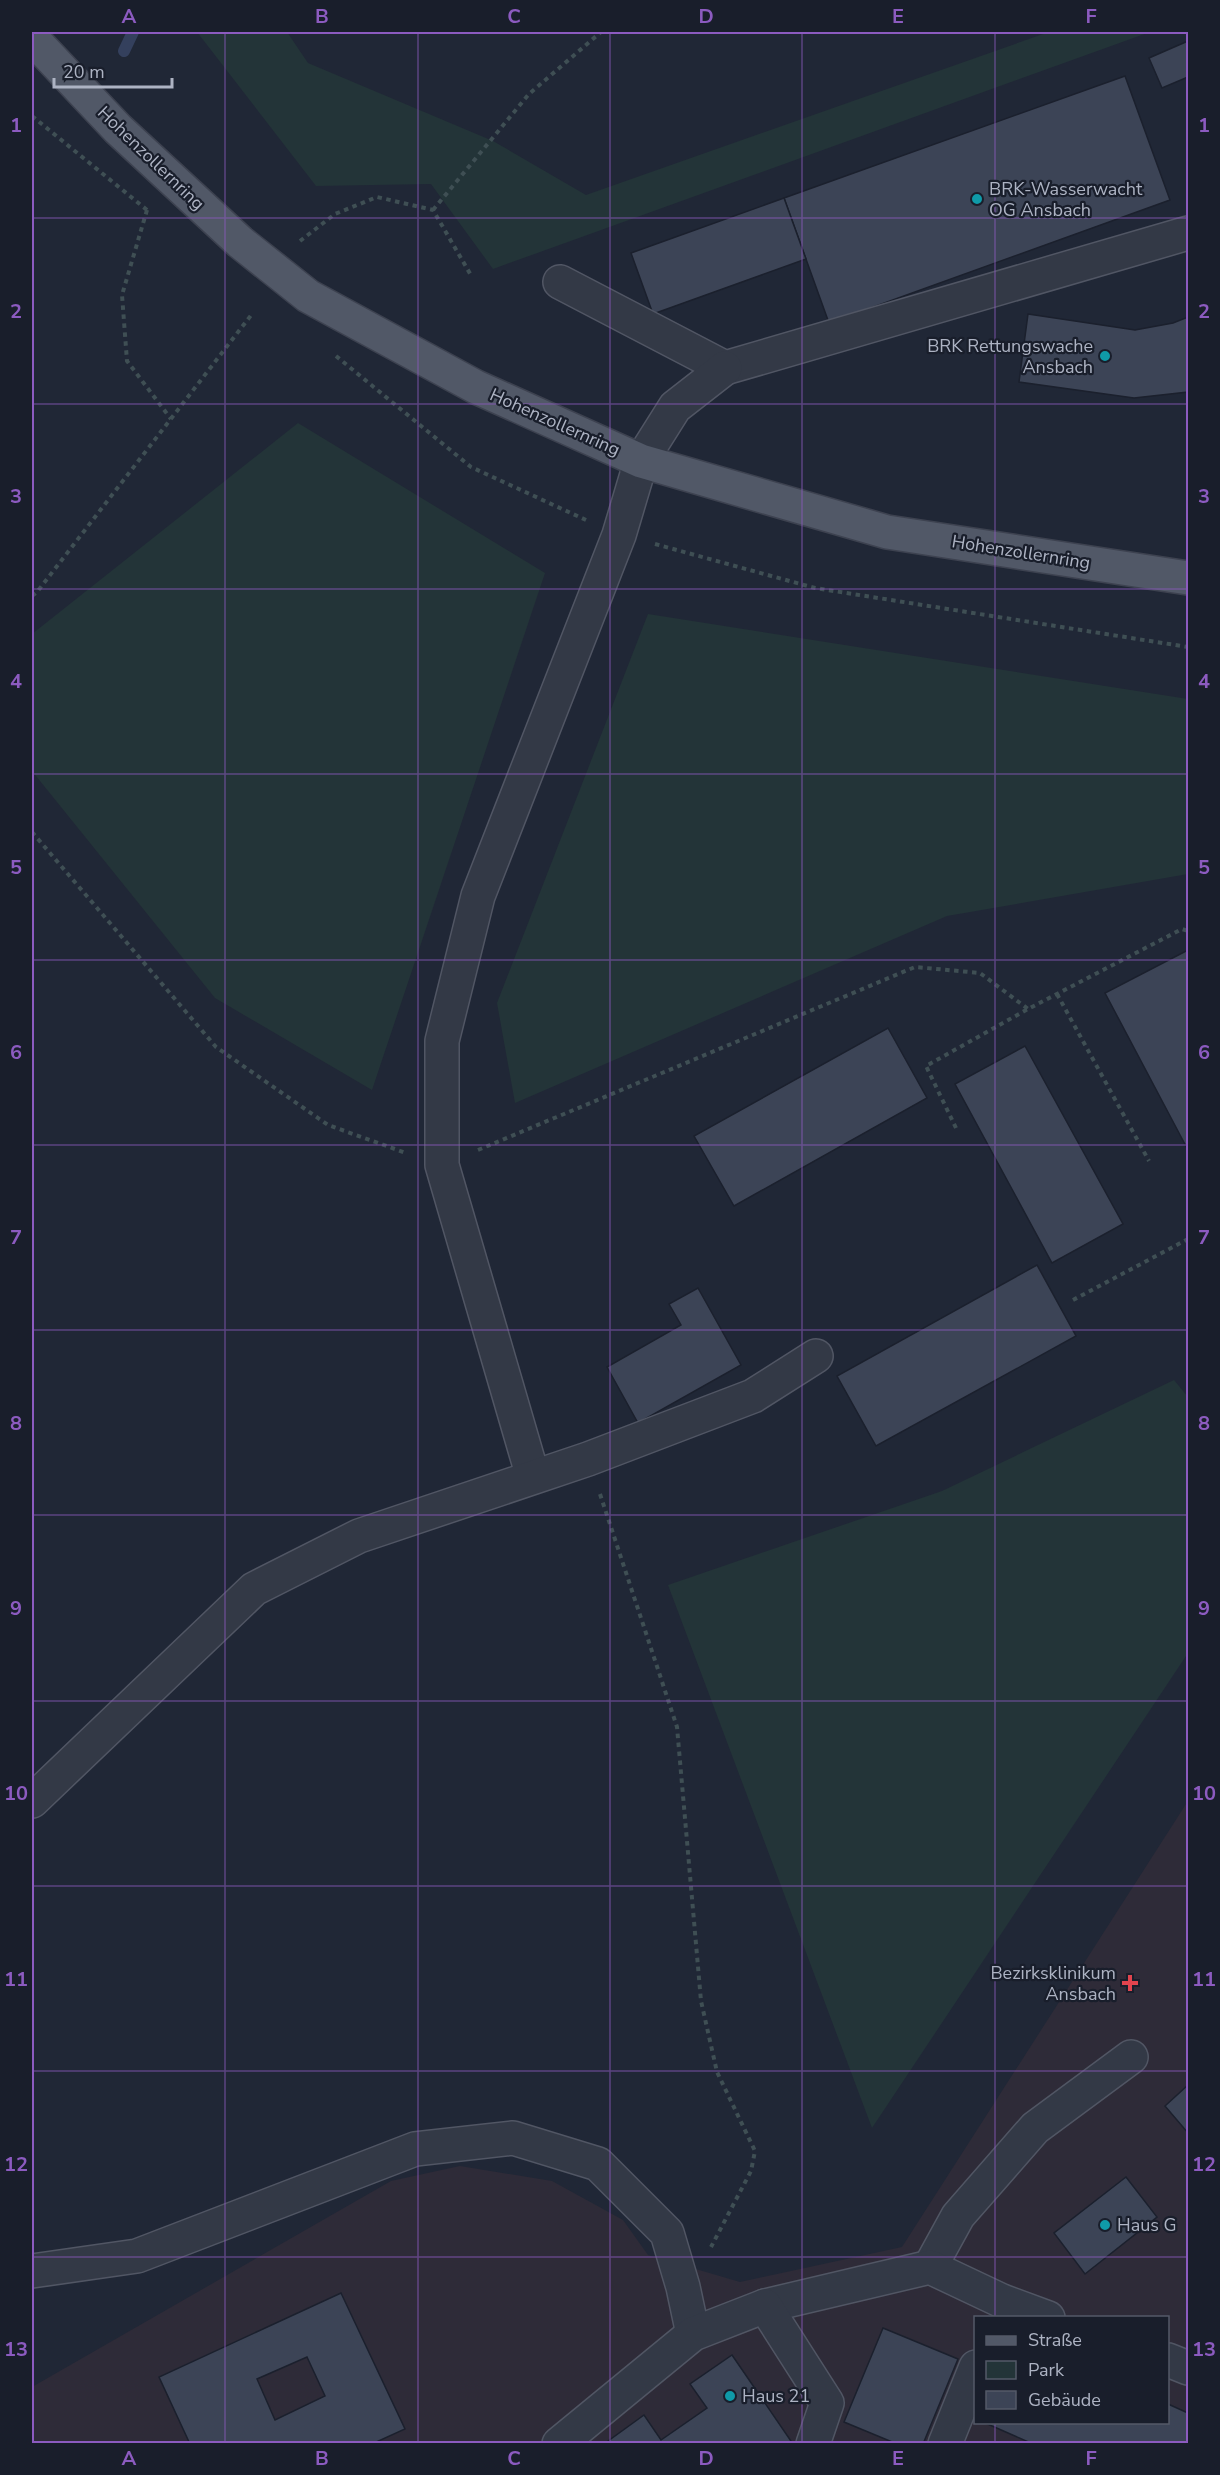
<svg xmlns="http://www.w3.org/2000/svg" width="1220" height="2475" viewBox="0 0 1220 2475" font-family="'Nunito Sans',sans-serif">
  <style>
    .medical { fill: #2e2b38; fill-rule: evenodd }
    .green { fill: #233438 }
    .lines { fill: none; stroke-linecap: round; stroke-linejoin: round }
    .stream { stroke: #34405d; stroke-width: 12 }
    .building { fill: #3c4456; stroke: #1b202d; stroke-width: 1.5; fill-rule: evenodd }
    .minor-casing { stroke: #515664; stroke-width: 36 }
    .major-casing { stroke: #3d4250; stroke-width: 36 }
    .path { stroke: #3f4f54; stroke-width: 4; stroke-dasharray: 4.5 4.5; stroke-linecap: butt }
    .minor { stroke: #333946; stroke-width: 33 }
    .major { stroke: #515867; stroke-width: 33 }
    .grid { fill: none; stroke: #8c5bc0; stroke-width: 1.5; stroke-opacity: 0.55 }
    .culture-dot { fill: #0f9aa8; stroke: #191e2b; stroke-width: 2 }
    .health-dot { fill: #e0444e; stroke: #191e2b; stroke-width: 2 }
    .labels { text-anchor: middle; stroke-width: 4.5; stroke-linejoin: round; paint-order: stroke }
    .street-label { font-size: 18px; fill: #adb3c3; stroke: #191e2b }
    .poi-label { font-size: 18px; fill: #adb3c3; stroke: #191e2b; text-anchor: start }
    .neatline { fill: none; stroke: #8c5bc0; stroke-width: 2 }
    .grid-label { font-size: 20px; text-anchor: middle; font-weight: bold; fill: #8c5bc0 }
  </style>
  <rect width="100%" height="100%" fill="#202736"/>
  <path class="medical" d="M1188 1801V2443L32 2444V2387L391 2181 460 2166 552 2181 623 2220 648 2255 740 2282 902 2247ZM976 2318H1168V2422H976Z"/>
  <g class="green">
    <path d="M197 32H287L308 63 493 141 586 195 1049 32H1150L493 269 431 184 316 186Z"/>
    <path d="M298 423 545 573 372 1090 215 998 32 771V634Z"/>
    <path d="M648 614 1188 699V874L947 916 515 1103 497 1003Z"/>
    <path d="M1174 1380 1188 1397V1653L872 2128 668 1585 942 1491Z"/>
  </g>
  <g class="lines">
    <path class="stream" d="M124 51 133 32"/>
  </g>
  <g class="building">
    <path d="M1188 41V77L1162 88 1149 58Z"/>
    <path d="M1125 76 1170 200 829 323 784 198Z"/>
    <path d="M784 198 806 259 653 314 631 253Z"/>
    <path d="M1028 314 1135 330 1173 323 1188 317V392L1134 398 1019 382Z"/>
    <path d="M1188 950V1150L1105 993Z"/>
    <path d="M888 1028 927 1098 734 1206 694 1136Z"/>
    <path d="M1025 1046 1123 1224 1052 1263 955 1084Z"/>
    <path d="M1037 1265 1076 1336 876 1446 837 1376Z"/>
    <path d="M698 1288 741 1365 638 1423 607 1367 681 1325 669 1304Z"/>
    <path d="M1188 2085V2133L1165 2106Z"/>
    <path d="M1126 2177 1157 2217 1085 2274 1054 2233Z"/>
    <path d="M341 2293 405 2429 372 2444H190L159 2377ZM307 2357 325 2396 275 2420 257 2379Z"/>
    <path d="M883 2328 958 2359 923 2444H897L844 2422Z"/>
    <path d="M732 2355 793 2444H604L644 2415 661 2440 707 2408 690 2384Z"/>
    <path d="M1168 2404 1188 2413V2444H1033L983 2422H1168Z"/>
  </g>
  <g class="lines">
    <defs>
      <g id="minor">
        <path d="M560 282 725 368 1188 233"/>
        <path d="M533 1477 442 1165V1041L478 896 619 535 641 461 675 407 725 368"/>
        <path d="M32 1801 254 1589 359 1536 588 1459 753 1396 816 1356"/>
        <path d="M930 2267 958 2216 1035 2128 1131 2057"/>
        <path d="M32 2271 137 2256 415 2149 513 2138 598 2164 667 2233 683 2287 693 2334"/>
        <path d="M765 2306 930 2267 1002 2301 1048 2318"/>
        <path d="M1168 2360 1188 2368"/>
        <path d="M559 2444 693 2334 765 2306 827 2403 813 2444"/>
        <path d="M945 2444 976 2367"/>
      </g>
      <path id="major" d="M32 38 118 129 240 242 308 296 476 387 641 461 887 532 1188 578"/>
    </defs>
    <use href="#minor" class="minor-casing"/>
    <use href="#major" class="major-casing"/>
    <g class="path">
      <path d="M32 116 147 210"/>
      <path d="M147 210 122 295 127 361 171 419"/>
      <path d="M433 210 529 94 601 32"/>
      <path d="M300 241 335 214 377 197 433 210 472 277"/>
      <path d="M336 356 471 467 586 520"/>
      <path d="M655 544 815 588 1188 647"/>
      <path d="M32 596 37 592 252 314"/>
      <path d="M32 832 216 1047 328 1125 406 1153"/>
      <path d="M1057 994 1149 1161"/>
      <path d="M956 1128 926 1066 1028 1009 1182 929 1188 931"/>
      <path d="M478 1150 915 967 980 973 1028 1009"/>
      <path d="M1073 1300 1188 1239"/>
      <path d="M600 1494 677 1727 701 2001 717 2072 755 2151 751 2171 711 2247"/>
    </g>
    <use href="#minor" class="minor"/>
    <use href="#major" class="major"/>
  </g>
  <path class="grid" d="M225 32V2444M418 32V2444M610 32V2444M802 32V2444M995 32V2318M32 218H1188M32 404H1188M32 589H1188M32 774H1188M32 960H1188M32 1145H1188M32 1330H1188M32 1515H1188M32 1701H1188M32 1886H1188M32 2071H1188M32 2257H1188M995 2422V2444"/>
  <g class="culture-dot">
    <circle cx="977" cy="199" r="6"/>
    <circle cx="1105" cy="356" r="6"/>
    <circle cx="1105" cy="2225" r="6"/>
    <circle cx="730" cy="2396" r="6"/>
  </g>
  <path class="health-dot" d="M1127 1974h6v6h6v6h-6v6h-6v-6h-6v-6h6z"/>
  <g class="labels">
    <g class="street-label">
      <text transform="translate(151 158) rotate(44)" y="6">Hohenzollernring</text>
      <text transform="translate(555 422) rotate(24)" y="6">Hohenzollernring</text>
      <text transform="translate(1021 552) rotate(9)" y="6">Hohenzollernring</text>
    </g>
    <g class="poi-label">
      <text x="989" y="195">BRK-Wasserwacht<tspan x="989" dy="21">OG Ansbach</tspan></text>
      <text x="1093" y="352" text-anchor="end">BRK Rettungswache<tspan x="1093" dy="21">Ansbach</tspan></text>
      <text x="1116" y="1979" text-anchor="end">Bezirksklinikum<tspan x="1116" dy="21">Ansbach</tspan></text>
      <text x="1117" y="2231">Haus G</text>
      <text x="742" y="2402">Haus 21</text>
    </g>
  </g>
  <rect width="1220" height="2475" fill="none" stroke="#191e2b" stroke-width="66"/>
  <rect x="974" y="2316" width="195" height="108" fill="#191e2b" stroke="#545a68" stroke-width="1.5"/>
  <rect x="986" y="2336" width="30" height="9" fill="#515867" stroke="#545a68" stroke-width="1.5"/>
  <text x="1028" y="2346" font-size="18" fill="#adb3c3">Straße</text>
  <rect x="986" y="2361" width="30" height="18" fill="#233438" stroke="#545a68" stroke-width="1.5"/>
  <text x="1028" y="2376" font-size="18" fill="#adb3c3">Park</text>
  <rect x="986" y="2391" width="30" height="18" fill="#3c4456" stroke="#545a68" stroke-width="1.5"/>
  <text x="1028" y="2406" font-size="18" fill="#adb3c3">Gebäude</text>
  <path d="M54 78v9h118v-9" fill="none" stroke="#adb3c3" stroke-width="3"/>
  <text x="63" y="78" font-size="18" fill="#adb3c3" stroke="#191e2b" stroke-width="4.5" paint-order="stroke">20 m</text>
  <rect x="33" y="33" width="1154" height="2409" class="neatline"/>
  <g class="grid-label">
    <text x="129" y="23">A</text>
    <text x="322" y="23">B</text>
    <text x="514" y="23">C</text>
    <text x="706" y="23">D</text>
    <text x="898" y="23">E</text>
    <text x="1091" y="23">F</text>
    <text x="16" y="132">1</text>
    <text x="1204" y="132">1</text>
    <text x="16" y="318">2</text>
    <text x="1204" y="318">2</text>
    <text x="16" y="503">3</text>
    <text x="1204" y="503">3</text>
    <text x="16" y="688">4</text>
    <text x="1204" y="688">4</text>
    <text x="16" y="874">5</text>
    <text x="1204" y="874">5</text>
    <text x="16" y="1059">6</text>
    <text x="1204" y="1059">6</text>
    <text x="16" y="1244">7</text>
    <text x="1204" y="1244">7</text>
    <text x="16" y="1430">8</text>
    <text x="1204" y="1430">8</text>
    <text x="16" y="1615">9</text>
    <text x="1204" y="1615">9</text>
    <text x="16" y="1800">10</text>
    <text x="1204" y="1800">10</text>
    <text x="16" y="1986">11</text>
    <text x="1204" y="1986">11</text>
    <text x="16" y="2171">12</text>
    <text x="1204" y="2171">12</text>
    <text x="16" y="2356">13</text>
    <text x="1204" y="2356">13</text>
    <text x="129" y="2465">A</text>
    <text x="322" y="2465">B</text>
    <text x="514" y="2465">C</text>
    <text x="706" y="2465">D</text>
    <text x="898" y="2465">E</text>
    <text x="1091" y="2465">F</text>
  </g>
</svg>
